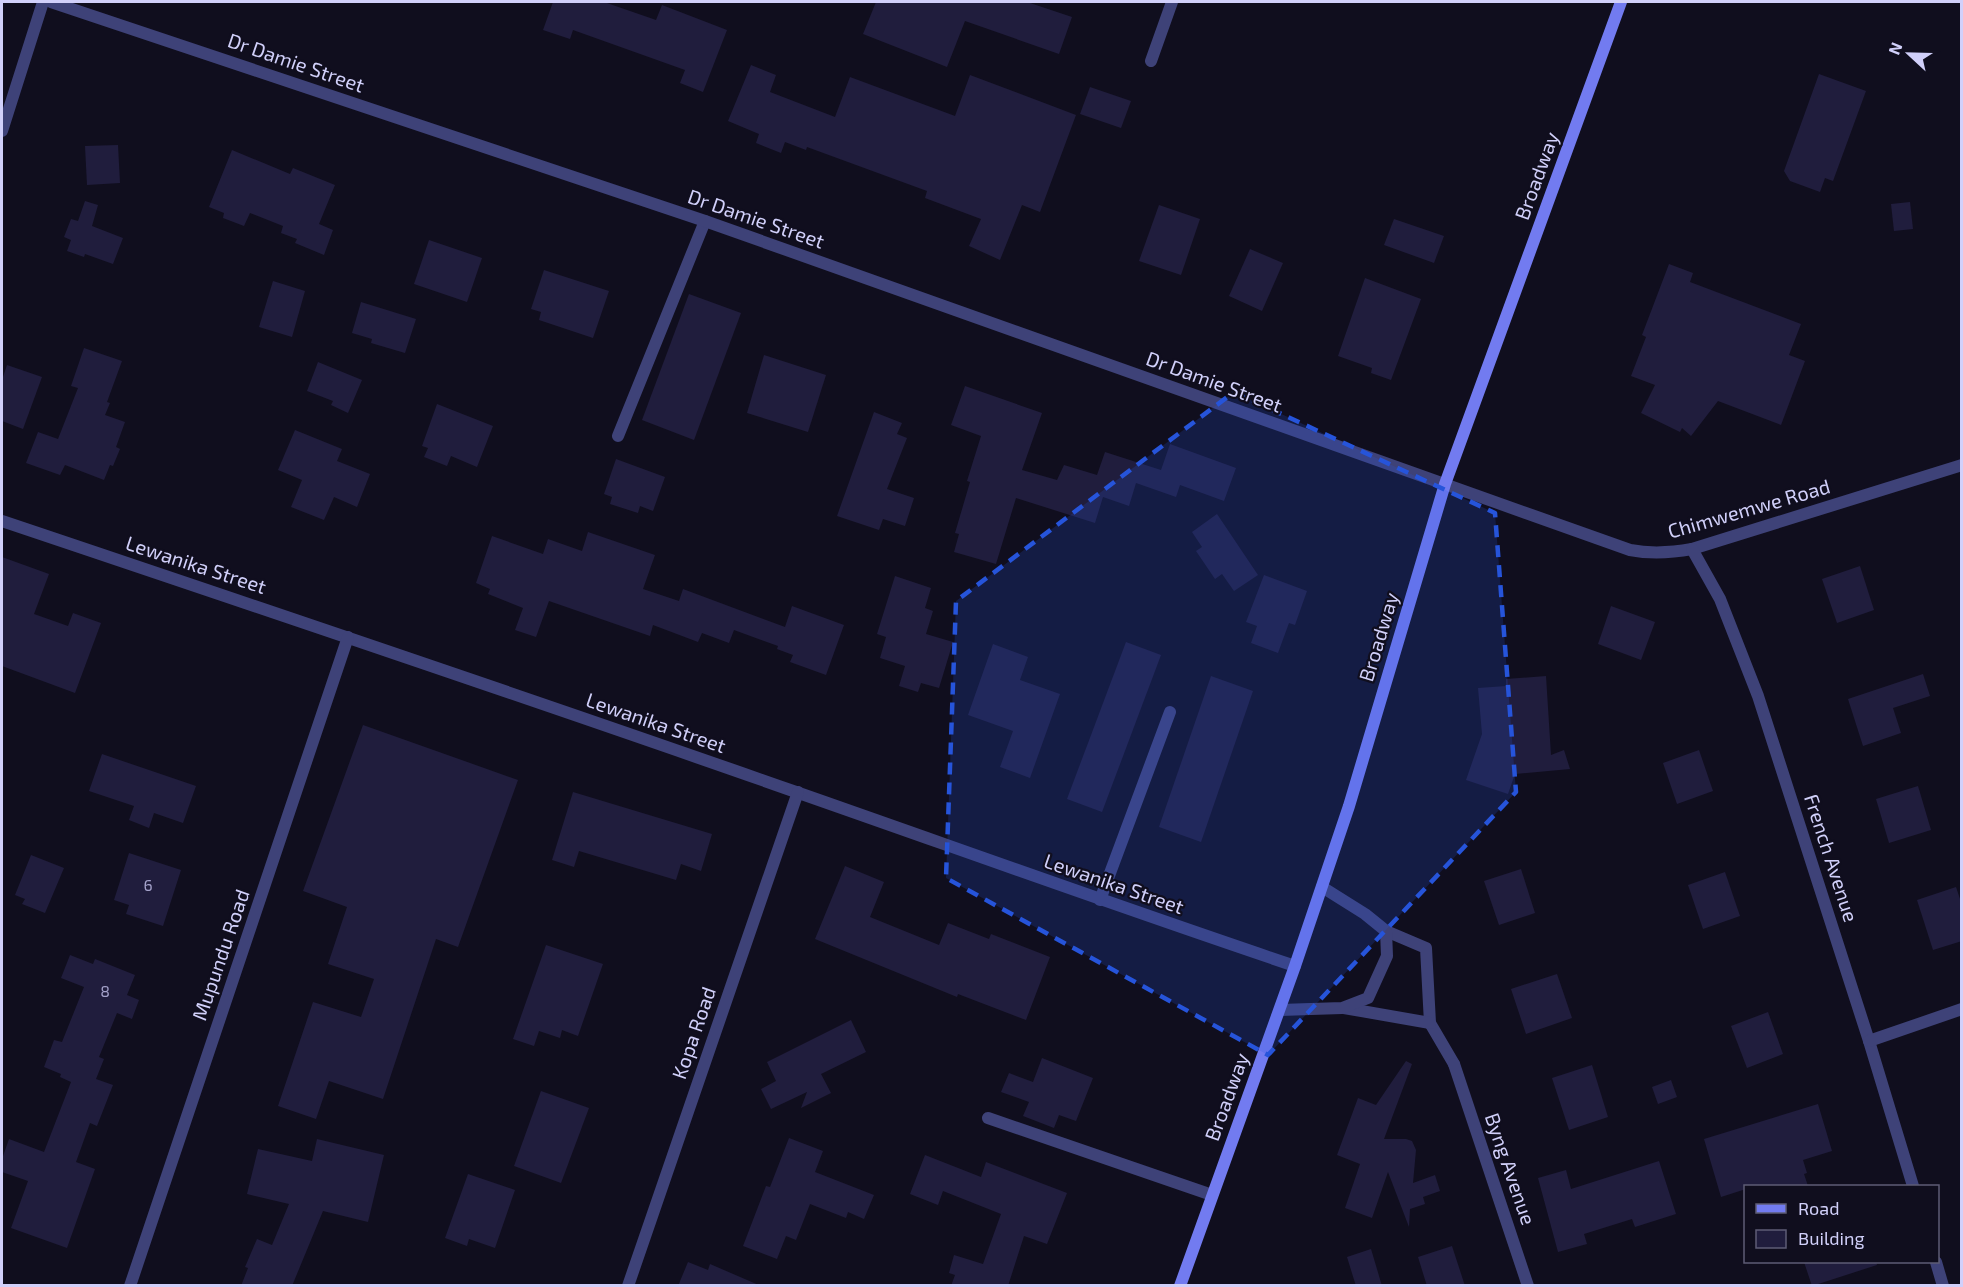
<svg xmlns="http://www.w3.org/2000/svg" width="1963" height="1287" viewBox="0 0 1963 1287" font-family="'Exo 2',sans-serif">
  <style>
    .building { fill: #201d3d }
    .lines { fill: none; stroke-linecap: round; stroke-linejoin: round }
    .lane { stroke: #3e4278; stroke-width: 12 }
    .street { stroke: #3e4278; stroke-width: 12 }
    .secondary { stroke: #727bf0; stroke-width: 12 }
    .marked { fill: #2654da; fill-opacity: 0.2; stroke: #2654da; stroke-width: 4.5; stroke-dasharray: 12 8; stroke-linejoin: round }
    .labels { text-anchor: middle; stroke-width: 4.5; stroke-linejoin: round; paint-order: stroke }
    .number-label { font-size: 16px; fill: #a5a3cb }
    .street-label { font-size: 20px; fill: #d1d0fa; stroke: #100e1e }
  </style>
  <rect width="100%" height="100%" fill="#100e1e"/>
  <g class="building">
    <path d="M553 2H604L656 20 662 5 727 30 703 92 680 83 685 70 573 30 570 39 543 30Z"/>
    <path d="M876 2H1027L1072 17 1059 54 965 21 947 67 863 34Z"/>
    <path d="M751 65 776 75 770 92 835 117 850 77 955 116 970 75 1076 115 1040 212 1022 205 1000 260 969 246 981 219 925 198 927 191 807 147 806 150 785 142 781 153 756 143 759 134 728 121Z"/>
    <path d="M1819 74 1866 91 1833 181 1825 178 1820 192 1790 181 1784 171Z"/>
    <path d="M1090 87 1131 101 1121 128 1080 114Z"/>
    <path d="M118 145 120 183 87 185 85 146Z"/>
    <path d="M232 150 290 174 293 168 335 185 319 224 333 230 324 255 295 243 297 239 281 233 283 226 250 213 244 226 223 218 224 213 209 207Z"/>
    <path d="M85 201 98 205 92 226 123 238 113 264 85 254 84 257 67 251 71 240 64 237 71 219 78 221Z"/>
    <path d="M1910 202 1913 229 1894 231 1891 204Z"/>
    <path d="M1159 205 1200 219 1181 275 1139 261Z"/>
    <path d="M1394 219 1444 236 1434 263 1384 245Z"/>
    <path d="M429 240 482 258 467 302 414 284Z"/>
    <path d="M1250 249 1283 263 1262 311 1229 296Z"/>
    <path d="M1669 264 1693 273 1690 282 1801 324 1789 355 1805 361 1781 425 1718 401 1691 436 1682 428 1680 432 1641 413 1655 385 1631 376 1646 337 1642 335Z"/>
    <path d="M544 270 609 291 593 338 539 320 541 312 531 309Z"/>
    <path d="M1365 278 1421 299 1391 380 1371 373 1372 368 1338 356Z"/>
    <path d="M273 281 305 291 292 337 259 327Z"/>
    <path d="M689 294 741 313 694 440 642 420Z"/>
    <path d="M361 302 416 319 405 353 371 343 372 339 352 333Z"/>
    <path d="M84 348 122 361 107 402 110 403 105 415 125 422 116 447 120 449 113 466 110 465 104 480 65 465 60 475 26 463 38 432 58 439 78 388 71 386Z"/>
    <path d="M764 355 826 375 808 432 747 413Z"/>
    <path d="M318 362 362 380 348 413 331 405 333 401 307 391Z"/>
    <path d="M7 365 42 377 23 429 2 421V380Z"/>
    <path d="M965 386 1042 413 1022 470 1057 480 1064 465 1097 475 1105 452 1161 470 1170 444 1236 468 1224 501 1180 485 1176 497 1136 483 1129 506 1103 497 1095 523 1016 498 996 564 954 552 959 534 955 533 970 482 967 481 981 436 951 425Z"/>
    <path d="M437 404 493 426 477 467 451 456 447 466 424 457 428 448 422 446Z"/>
    <path d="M874 412 902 423 897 434 907 438 887 489 914 498 905 526 883 519 879 530 837 516Z"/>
    <path d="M295 430 342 449 337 461 370 474 357 507 334 497 324 520 291 507 302 480 278 470Z"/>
    <path d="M616 459 665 477 653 511 640 506 638 513 610 504 612 497 604 494Z"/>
    <path d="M1217 514 1258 575 1234 591 1222 574 1215 579 1196 551 1202 547 1192 532Z"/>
    <path d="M588 532 655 555 643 589 679 601 683 589 785 627 792 606 844 625 826 675 790 662 793 655 777 649 778 646 734 630 729 643 702 633 698 642 653 625 650 636 549 601 536 637 515 630 523 608 488 594 490 589 476 583 492 536 543 554 548 539 582 551Z"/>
    <path d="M2 557 49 574 34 614 68 626 73 613 101 623 75 693 2 666Z"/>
    <path d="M1860 566 1874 610 1837 623 1822 579Z"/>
    <path d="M1264 575 1307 591 1295 625 1289 623 1278 653 1251 643 1257 626 1246 622Z"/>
    <path d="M895 576 931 588 925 608 933 611 926 634 953 642 939 688 921 683 918 692 899 686 905 666 880 658 886 637 877 634Z"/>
    <path d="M1611 606 1655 622 1641 660 1598 644Z"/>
    <path d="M1126 642 1161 655 1102 812 1067 799Z"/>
    <path d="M993 644 1028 657 1020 680 1060 694 1030 778 1000 767 1013 731 968 715Z"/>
    <path d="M1923 674 1930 696 1893 708 1901 733 1863 746 1848 699Z"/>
    <path d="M1211 676 1253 691 1201 842 1159 827Z"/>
    <path d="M1546 676 1551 755 1564 750 1570 769 1515 774 1508 794 1466 780 1482 734 1478 688 1506 686V679Z"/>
    <path d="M363 725 518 780 458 947 436 939 383 1099 329 1081 316 1119 278 1106 313 1002 361 1017 374 979 328 964 347 907 303 891Z"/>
    <path d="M1699 750 1713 791 1677 804 1663 763Z"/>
    <path d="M102 754 196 786 183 823 154 813 149 828 129 820 134 806 89 791Z"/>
    <path d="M1918 786 1931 830 1889 843 1876 799Z"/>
    <path d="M573 792 712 834 701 871 681 864 676 880 579 851 574 867 552 860Z"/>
    <path d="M129 853 181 870 163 926 126 914 129 905 114 900Z"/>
    <path d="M31 855 64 868 45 913 22 904 25 899 15 895Z"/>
    <path d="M845 866 884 882 870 917 939 945 948 923 989 939 991 934 1050 957 1026 1020 958 994 957 997 815 939Z"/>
    <path d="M1521 869 1535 913 1499 925 1484 881Z"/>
    <path d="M1725 872 1740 916 1703 929 1688 885Z"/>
    <path d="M1956 887 1962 905V941L1933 950 1917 900Z"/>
    <path d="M546 945 603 964 578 1036 562 1030 560 1038 539 1031 534 1046 513 1039Z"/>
    <path d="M70 955 93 964 95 959 135 975 127 995 139 1000 132 1019 117 1013 99 1057 104 1059 96 1079 113 1085 97 1126 90 1123 76 1162 95 1169 67 1248 11 1228 28 1181 2 1172V1159L9 1139 44 1152 71 1082 60 1077 61 1074 44 1067 54 1040 62 1042 84 987 61 978Z"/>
    <path d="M1557 974 1572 1018 1526 1034 1511 989Z"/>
    <path d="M1768 1012 1783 1054 1747 1068 1731 1026Z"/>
    <path d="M851 1020 866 1052 821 1074 831 1093 801 1108 807 1092 771 1109 761 1089 776 1081 767 1062Z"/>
    <path d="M1042 1058 1093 1078 1076 1121 1059 1115 1054 1128 1023 1116 1029 1102 1001 1092 1009 1073 1033 1082Z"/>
    <path d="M1406 1061 1412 1064 1384 1139H1406L1412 1141 1416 1150 1413 1183 1435 1175 1440 1191 1423 1197 1425 1204 1410 1209 1409 1227 1388 1172 1372 1218 1345 1208 1360 1164 1337 1155 1358 1098 1376 1105Z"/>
    <path d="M1592 1065 1608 1117 1569 1130 1552 1078Z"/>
    <path d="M1671 1080 1677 1097 1658 1104 1652 1087Z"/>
    <path d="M541 1091 589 1108 561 1183 514 1166Z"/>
    <path d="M1818 1104 1832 1151 1803 1160 1807 1173 1804 1174 1808 1186H1746V1189L1721 1197 1704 1139Z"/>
    <path d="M789 1138 823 1151 815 1172 874 1195 864 1219 848 1212 846 1218 810 1204 796 1240 786 1236 777 1259 743 1246 766 1186 770 1187Z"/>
    <path d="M317 1139 384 1155 368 1222 323 1211 292 1286H241L248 1268 245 1267 257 1239 272 1245 289 1204 247 1194 258 1149 312 1161Z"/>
    <path d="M925 1155 981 1177 986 1162 1067 1193 1047 1244 1024 1236 1008 1286H951L955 1275 949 1273 954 1255 983 1264 1001 1214 943 1191 938 1205 910 1194Z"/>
    <path d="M1659 1161 1676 1214 1635 1227 1632 1219 1584 1234 1587 1244 1558 1252 1538 1178 1566 1170 1571 1189Z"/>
    <path d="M468 1174 515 1190 495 1248 469 1239 467 1246 445 1238Z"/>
    <path d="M1452 1246 1465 1286H1427L1418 1257Z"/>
    <path d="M1371 1249 1382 1286H1356L1347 1257Z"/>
    <path d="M688 1262 708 1270 710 1264 761 1286H678Z"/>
    <path d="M1804 1262H1876L1877 1265 1812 1286Z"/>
  </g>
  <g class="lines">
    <g class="lane">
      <path d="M1151 61 1172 2"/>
      <path d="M618 436 705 221"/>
      <path d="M1100 900 1170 712"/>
      <path d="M1386 931 1426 948 1430 1023 1454 1064"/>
      <path d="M1344 1008 1430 1023"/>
      <path d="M1280 1010 1342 1008 1368 998 1387 956 1386 931 1365 914 1322 887"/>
      <path d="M988 1118 1212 1195"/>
    </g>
    <g class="street">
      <path d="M51 2 705 221 1630 550C1651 554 1670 553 1692 549L1962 465"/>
      <path d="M2 131 43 2"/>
      <path d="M2 521C267 610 532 699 796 792 962 850 1128 910 1295 966"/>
      <path d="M1692 549 1720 599 1758 696 1869 1041 1913 1186"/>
      <path d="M1869 1041 1962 1009"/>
      <path d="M1454 1064 1528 1286"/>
      <path d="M1936 1262 1943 1286"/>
      <path d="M130 1286 348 637"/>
      <path d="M628 1286 798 792"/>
    </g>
    <path class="secondary" d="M1180 1286 1295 966 1349 806 1445 484 1621 2"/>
  </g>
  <path class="marked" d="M1234 392 1495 513 1516 792 1268 1055 946 878 956 601Z"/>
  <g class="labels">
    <g class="number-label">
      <text x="148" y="891">6</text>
      <text x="105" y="997">8</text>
    </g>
    <g class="street-label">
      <text transform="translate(296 63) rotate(19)" y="7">Dr Damie Street</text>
      <text transform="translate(1537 176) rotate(-70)" y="7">Broadway</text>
      <text transform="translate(756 219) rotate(19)" y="7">Dr Damie Street</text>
      <text transform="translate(1214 382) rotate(20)" y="7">Dr Damie Street</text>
      <text transform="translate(1749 509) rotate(-16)" y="7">Chimwemwe Road</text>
      <text transform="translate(196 565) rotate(18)" y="7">Lewanika Street</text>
      <text transform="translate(1379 637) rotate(-73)" y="7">Broadway</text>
      <text transform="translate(656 723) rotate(19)" y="7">Lewanika Street</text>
      <text transform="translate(1831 858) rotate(72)" y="7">French Avenue</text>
      <text transform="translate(1114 884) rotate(19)" y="7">Lewanika Street</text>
      <text transform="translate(221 955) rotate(-71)" y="7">Mupundu Road</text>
      <text transform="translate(694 1033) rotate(-71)" y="7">Kopa Road</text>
      <text transform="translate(1227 1097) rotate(-70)" y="7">Broadway</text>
      <text transform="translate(1510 1169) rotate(71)" y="7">Byng Avenue</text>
    </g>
  </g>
  <rect width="1963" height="1287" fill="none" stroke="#d1d0fa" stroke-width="6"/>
  <rect x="1744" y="1185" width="195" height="78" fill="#100e1e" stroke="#5d5c76" stroke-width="1.5"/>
  <rect x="1756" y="1204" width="30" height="9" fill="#727bf0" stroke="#5d5c76" stroke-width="1.5"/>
  <text x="1798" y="1215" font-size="18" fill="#d1d0fa">Road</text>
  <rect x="1756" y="1230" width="30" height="18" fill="#201d3d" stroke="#5d5c76" stroke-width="1.5"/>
  <text x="1798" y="1245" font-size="18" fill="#d1d0fa">Building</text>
  <g transform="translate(1909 54) rotate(292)" stroke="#100e1e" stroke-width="4.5" paint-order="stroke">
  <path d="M0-4.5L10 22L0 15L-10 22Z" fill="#d1d0fa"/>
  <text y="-9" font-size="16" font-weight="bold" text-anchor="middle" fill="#d1d0fa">N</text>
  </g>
</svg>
